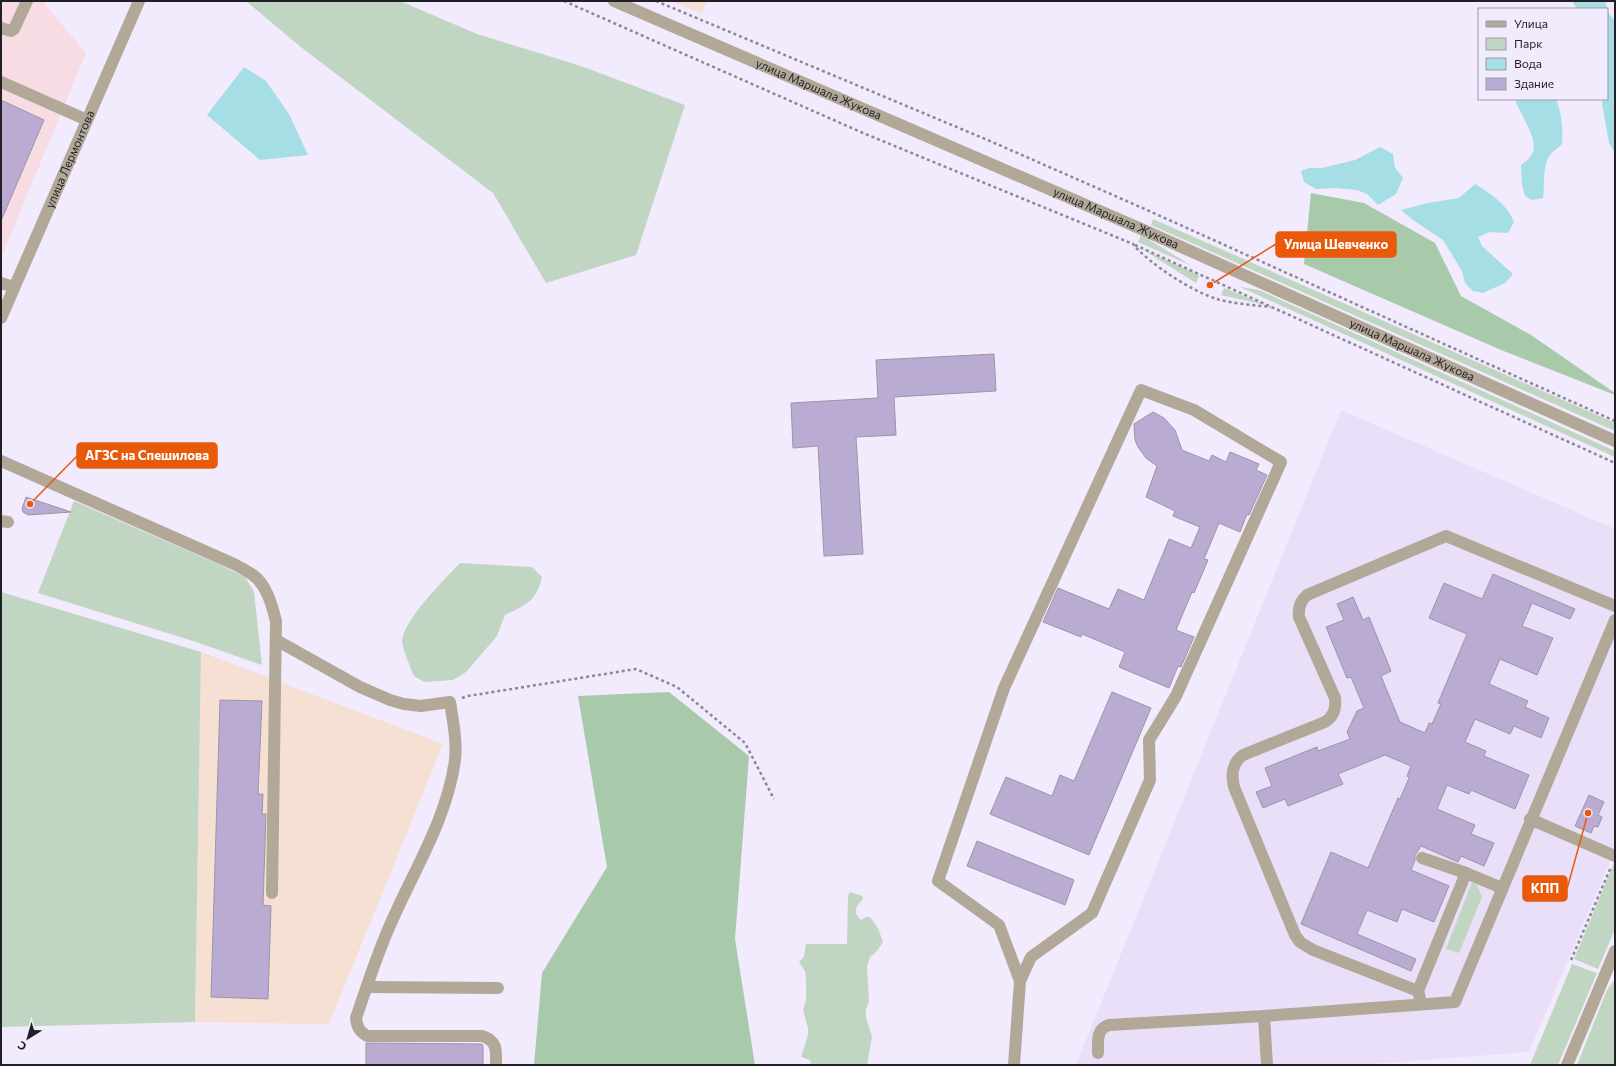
<svg xmlns="http://www.w3.org/2000/svg" width="1616" height="1066" viewBox="0 0 1616 1066" font-family="Commissioner,sans-serif">
  <style>
    .commercial { fill: #f7dde3 }
    .industrial { fill: #f6dfd3 }
    .built { fill: #e9dff9 }
    .green { fill: #c0d6c2 }
    .forest { fill: #a8caaa }
    .water { fill: #a5dee4 }
    .building { fill: #baabd3; stroke: #9b95a6 }
    .lines { fill: none; stroke-linecap: round; stroke-linejoin: round }
    .path { stroke: #8c8794; stroke-width: 2.5; stroke-dasharray: 3 3; stroke-linecap: butt }
    .minor { stroke: #b2a897; stroke-width: 12 }
    .labels { text-anchor: middle; stroke-width: 3.5; stroke-linejoin: round; paint-order: stroke }
    .street-label { font-size: 12px; fill: #221f26; stroke: #f2eafd }
    .leader { fill: none; stroke: #e8590c; stroke-width: 1.5 }
    .callout-dot { fill: #e8590c; stroke: #f2eafd; stroke-width: 1.5 }
    .callout { fill: #e8590c; stroke: #e8590c; stroke-width: 1.5 }
    .callout-label { font-size: 13px; text-anchor: middle; font-weight: bold; fill: #fff }
  </style>
  <rect width="100%" height="100%" fill="#f2eafd"/>
  <path class="commercial" d="M1 1H42L86 53 1 258Z"/>
  <g class="industrial">
    <path d="M671 1H707L702 14Z"/>
    <path d="M201 652 443 744 329 1024 195 1022Z"/>
  </g>
  <path class="built" d="M1341 410 1615 529V848L1608 866 1529 1052 1357 1065H1076Z"/>
  <g class="green">
    <path d="M246 1H400L477 34 581 66 685 105 636 255 546 283 493 193 302 48Z"/>
    <path d="M1153 219 1615 423V431L1151 225Z"/>
    <path d="M1141 235 1192 266 1138 242Z"/>
    <path d="M1142 249 1199 275 1196 283Z"/>
    <path d="M1240 287 1259 290 1615 451V457Z"/>
    <path d="M1224 288 1266 305 1221 295Z"/>
    <path d="M74 501 218 564 245 577 254 592 262 665 193 641 38 593Z"/>
    <path d="M460 563 532 567 542 577C536 601 527 605 505 615L497 636 466 672 453 680 424 682 414 676C411 669 402 647 402 641 404 619 445 579 460 563Z"/>
    <path d="M1 592 201 652 195 1022 1 1027Z"/>
    <path d="M1614 863 1615 929 1598 969 1574 959Z"/>
    <path d="M1472 882 1477 885 1482 897 1459 953 1446 949Z"/>
    <path d="M850 892 862 896 863 899C856 906 852 912 861 920L866 917H870L878 928 883 942 877 951 870 957 867 966 869 1002 866 1009V1017L872 1037 867 1065H811L810 1060 801 1057 808 1035V1028L803 1010 806 1000V979L805 971 799 962 804 957 806 944H847L848 896Z"/>
    <path d="M1572 964 1597 973 1558 1065H1530Z"/>
    <path d="M1613 982H1615V1065H1577L1607 990Z"/>
  </g>
  <g class="forest">
    <path d="M1311 193 1364 203 1435 243 1461 296 1531 335 1615 393V395L1501 350 1304 264Z"/>
    <path d="M669 692 749 756 735 939 755 1065H534L542 973 607 867 578 696Z"/>
  </g>
  <g class="water">
    <path d="M1572 1H1605L1609 14 1615 21V153L1609 143 1602 104 1603 99H1607V9H1577Z"/>
    <path d="M244 67 266 81 289 114 308 155 260 160 207 115Z"/>
    <path d="M1515 99H1556C1562 114 1563 129 1562 144 1558 148 1553 151 1550 155 1542 165 1545 186 1543 198L1532 200 1525 196 1522 185 1521 165C1524 163 1528 160 1530 157 1543 143 1519 114 1515 99Z"/>
    <path d="M1380 147 1393 154 1395 168 1403 178 1396 194 1378 205 1367 194 1357 190 1336 188 1316 189 1304 182 1301 171 1309 168H1322L1355 160Z"/>
    <path d="M1475 184C1491 194 1507 204 1514 222L1508 233 1490 232 1478 237 1482 246 1513 274 1505 283 1483 293 1473 291 1465 283 1462 271 1443 240 1413 220 1401 210 1428 203 1459 198Z"/>
  </g>
  <g class="building">
    <path d="M1 100 44 120 1 221Z"/>
    <path d="M994 354 996 391 894 397 896 435 856 437 863 554 824 556 818 446 793 448 791 403 878 398 876 360Z"/>
    <path d="M1153 412 1164 418 1175 430 1182 450 1209 461 1212 455 1226 462 1230 452 1259 464 1256 470 1267 475 1249 515 1247 514 1240 532 1219 523 1204 559 1208 560 1194 593 1192 592 1176 630 1194 637 1181 667 1178 666 1169 688 1119 667 1125 652 1082 634 1081 637 1043 622 1058 588 1109 609 1118 589 1144 600 1169 539 1191 548 1200 527 1173 516 1175 511 1146 497 1157 466 1146 458 1138 447 1135 440 1134 424Z"/>
    <path d="M26 497 71 512 28 515 23 512 22 509Z"/>
    <path d="M1493 574 1575 609 1570 619 1532 603 1522 626 1553 638 1537 675 1500 659 1489 684 1528 701 1525 707 1549 718 1541 738 1514 726 1510 734 1475 719 1465 742 1486 751 1484 756 1529 775 1515 809 1471 790 1469 794 1447 785 1437 809 1475 825 1471 834 1494 843 1484 866 1461 856 1458 862 1421 846 1415 855V860L1411 870 1449 886 1434 922 1402 909 1397 922 1367 910 1357 934 1416 959 1411 971 1301 924 1331 852 1368 868 1398 798 1400 799 1409 778 1407 776 1411 766 1385 755 1338 774 1343 784 1288 806 1285 799 1263 808 1256 792 1272 786 1265 768 1317 747 1318 751 1350 739 1347 732 1357 711 1364 708 1351 677 1347 678 1326 627 1344 620 1337 604 1353 597 1363 620 1369 617 1391 671 1381 676 1400 722 1425 733 1429 723 1432 724 1441 704 1438 703 1467 634 1429 618 1444 583 1482 599Z"/>
    <path d="M1112 692 1151 708 1089 855 990 814 1006 777 1052 796 1060 775 1074 781Z"/>
    <path d="M220 700 262 701 258 794H263L262 814H266L263 905 271 906 268 999 211 997Z"/>
    <path d="M1589 795 1604 802 1598 815 1602 817 1598 827 1594 826 1591 833 1575 826Z"/>
    <path d="M977 841 1074 880 1065 905 967 866Z"/>
    <path d="M366 1043 481 1044 483 1045V1065H366Z"/>
  </g>
  <g class="lines">
    <g class="path">
      <path d="M564 1 863 133 1133 244C1148 263 1193 292 1217 299 1234 304 1253 305 1271 307"/>
      <path d="M656 1 990 141 1147 210 1615 421"/>
      <path d="M1135 245 1615 463"/>
      <path d="M462 698 468 696 636 669 677 687 745 743 774 799"/>
      <path d="M1571 960 1611 867"/>
    </g>
    <g class="minor">
      <path id="s1" d="M614 1 1139 228 1615 441"/>
      <path d="M1 28 11 31 14 29 27 1"/>
      <path d="M1 82 87 120"/>
      <path d="M1 283 14 287"/>
      <path id="s2" d="M1 318 139 1"/>
      <path d="M1 461 234 564C240 567 247 571 253 575 267 585 272 606 276 621L272 893"/>
      <path d="M1 521 8 522"/>
      <path d="M276 640 360 687 390 700 404 704 421 706 450 702C453 721 457 741 455 760 447 819 414 870 391 923 377 954 367 986 356 1018 357 1027 359 1031 367 1036H482C498 1041 496 1051 496 1065"/>
      <path d="M1530 819 1615 856"/>
      <path d="M1422 858 1466 873 1502 888"/>
      <path d="M367 987 498 988"/>
      <path d="M1418 991 1313 950 1300 942 1295 935 1234 787C1231 774 1232 763 1243 755L1325 722C1334 716 1336 709 1335 698L1299 617C1298 608 1300 601 1307 595L1446 536 1615 606"/>
      <path d="M1420 998 1418 991 1466 873"/>
      <path d="M1098 1053C1098 1041 1096 1029 1109 1025L1264 1016"/>
      <path d="M1014 1065 1020 981 1031 957 1092 913 1150 780 1149 740 1176 696 1281 462 1194 410 1141 390 1004 688 938 881 999 925 1020 981"/>
      <path d="M1267 1065 1264 1016 1455 1002 1615 620"/>
      <path d="M1567 1065 1615 951"/>
    </g>
  </g>
  <g class="labels">
    <g class="street-label">
      <text dy="4" stroke="none"><textPath href="#s1" startOffset="223">улица Маршала Жукова</textPath></text>
      <text dy="4" stroke="none"><textPath href="#s2" startOffset="173">улица Лермонтова</textPath></text>
      <text dy="4" stroke="none"><textPath href="#s1" startOffset="547">улица Маршала Жукова</textPath></text>
      <text dy="4" stroke="none"><textPath href="#s1" startOffset="871">улица Маршала Жукова</textPath></text>
    </g>
  </g>
  <path class="leader" d="M1210 285L1276 244M30 504L77 456M1588 813L1567 889"/>
  <g class="callout-dot">
    <circle cx="1210" cy="285" r="4"/>
    <circle cx="30" cy="504" r="4"/>
    <circle cx="1588" cy="813" r="4"/>
  </g>
  <g class="callout">
    <rect x="1276" y="232" width="120" height="25" rx="4"/>
    <rect x="77" y="443" width="140" height="25" rx="4"/>
    <rect x="1523" y="876" width="44" height="25" rx="4"/>
  </g>
  <g class="callout-label">
    <text x="1336" y="249">Улица Шевченко</text>
    <text x="147" y="460">АГЗС на Спешилова</text>
    <text x="1545" y="893">КПП</text>
  </g>
  <rect width="1616" height="1066" fill="none" stroke="#221f26" stroke-width="4"/>
  <rect x="1478" y="8" width="130" height="92" fill="#f2eafd" stroke="#9f99a7"/>
  <rect x="1486" y="21" width="20" height="6" fill="#b2a897" stroke="#9f99a7"/>
  <text x="1514" y="28" font-size="12" fill="#221f26">Улица</text>
  <rect x="1486" y="38" width="20" height="12" fill="#c0d6c2" stroke="#9f99a7"/>
  <text x="1514" y="48" font-size="12" fill="#221f26">Парк</text>
  <rect x="1486" y="58" width="20" height="12" fill="#a5dee4" stroke="#9f99a7"/>
  <text x="1514" y="68" font-size="12" fill="#221f26">Вода</text>
  <rect x="1486" y="78" width="20" height="12" fill="#baabd3" stroke="#9f99a7"/>
  <text x="1514" y="88" font-size="12" fill="#221f26">Здание</text>
  <g transform="translate(28 1038) rotate(217)" stroke="#f2eafd" stroke-width="3" paint-order="stroke">
  <path d="M0-3L7 15L0 10L-7 15Z" fill="#221f26"/>
  <text y="-6" font-size="11" font-weight="bold" text-anchor="middle" fill="#221f26">С</text>
  </g>
</svg>
